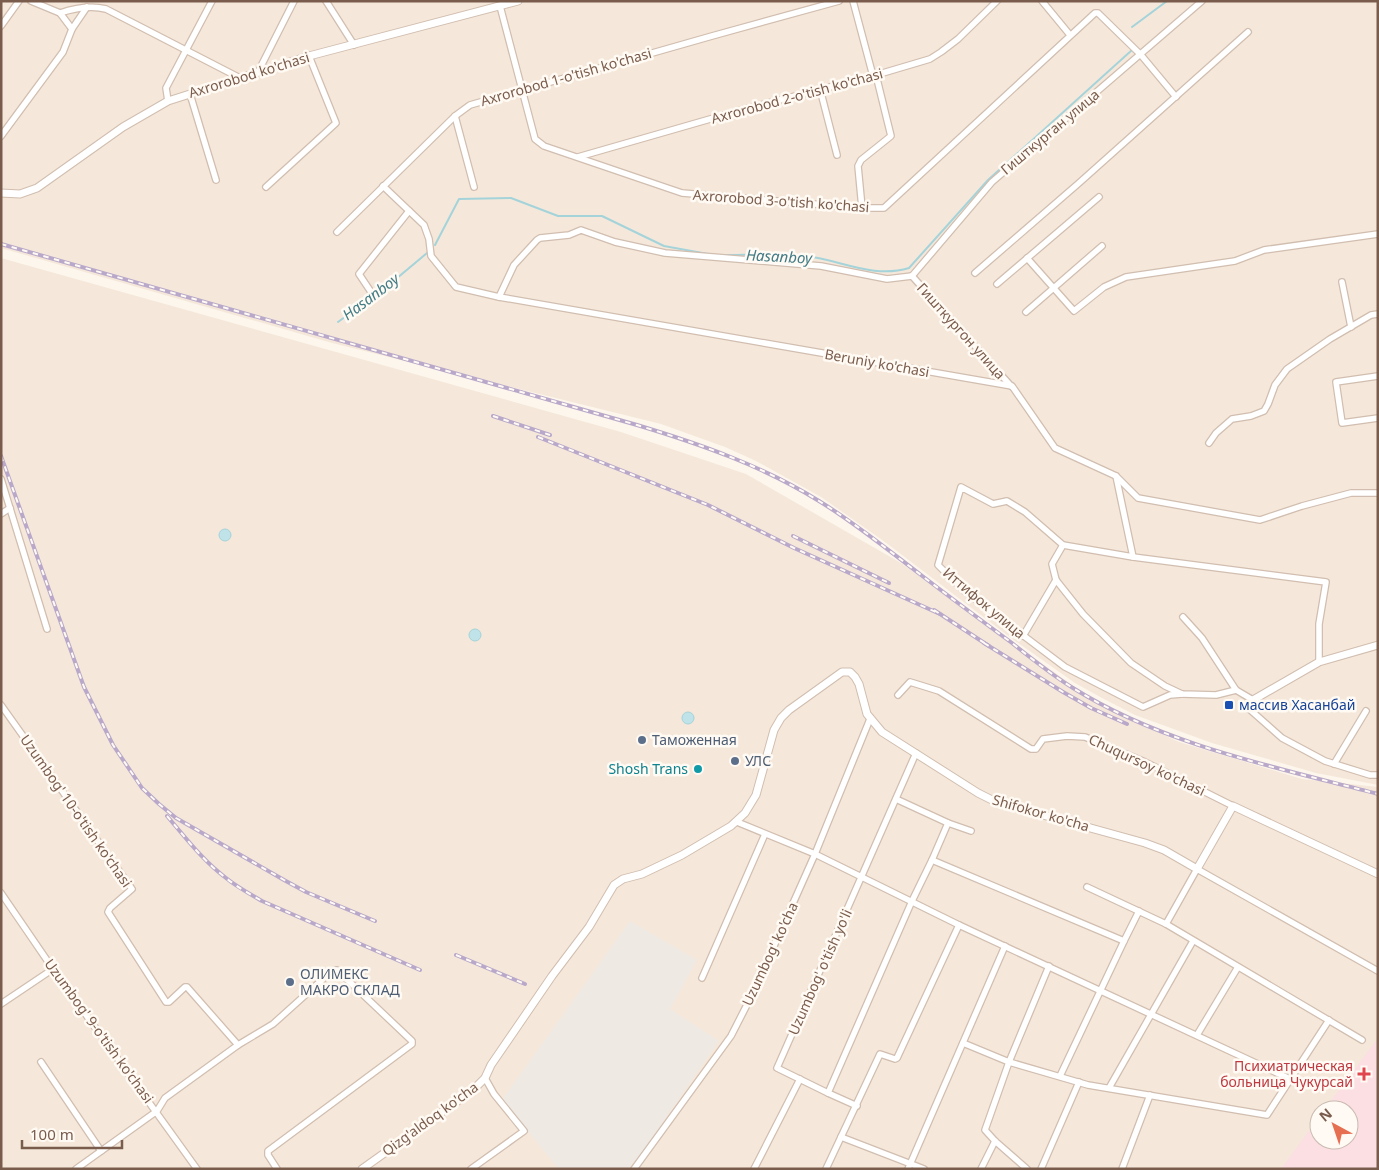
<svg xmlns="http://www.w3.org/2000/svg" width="1379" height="1170" viewBox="0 0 1379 1170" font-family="'Noto Sans',sans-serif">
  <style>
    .residential { fill: #f5e8da; fill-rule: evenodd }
    .industrial { fill: #efe9e4 }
    .medical { fill: #fbdfe3 }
    .water { fill: #bfe3e8; stroke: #a5d3da }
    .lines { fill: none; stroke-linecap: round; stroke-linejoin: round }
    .stream { stroke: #a5d3da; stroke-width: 2 }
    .minor-casing { stroke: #d1beb0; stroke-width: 8 }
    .tertiary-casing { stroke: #d1beb0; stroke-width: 9 }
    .minor { stroke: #fff; stroke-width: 5.5 }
    .tertiary { stroke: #fff; stroke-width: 7 }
    .rail-casing { stroke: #b9a8c9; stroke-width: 4 }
    .rail { stroke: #fffaf3; stroke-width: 2; stroke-dasharray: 5.5; stroke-linecap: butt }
    .transit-dot { fill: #1a4fb4; stroke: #fffaf3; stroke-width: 2 }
    .service-dot { fill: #5c6f8a; stroke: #fffaf3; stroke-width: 2 }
    .culture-dot { fill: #0f9aa8; stroke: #fffaf3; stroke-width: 2 }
    .health-dot { fill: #e0444e; stroke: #fffaf3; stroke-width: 2 }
    .labels { text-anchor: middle; stroke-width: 5; stroke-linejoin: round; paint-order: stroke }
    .street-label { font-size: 14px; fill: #7a5c4d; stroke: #fffaf3 }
    .transit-label { font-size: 14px; fill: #164399; stroke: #fffaf3; text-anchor: start }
    .service-label { font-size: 14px; fill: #4e5e75; stroke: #fffaf3; text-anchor: start }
    .culture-label { font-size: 14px; fill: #0d838f; stroke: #fffaf3; text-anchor: end }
    .health-label { font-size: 14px; fill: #be3a42; stroke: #fffaf3; text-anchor: end }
    .water-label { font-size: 15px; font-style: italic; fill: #437c86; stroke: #fffaf3 }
  </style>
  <rect width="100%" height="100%" fill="#fdf6ec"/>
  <g class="residential">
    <path d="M1 1H1378V785L1316 773 1212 743 1135 715 1102 698 1075 683 1011 638 885 542 821 497 756 461 725 447 661 424 332 343 1 248Z"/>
    <path d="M1 258 621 432 746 474 901 563 1100 705 1179 742 1302 779 1378 787V1169H1ZM1319 1110H1349V1140H1319Z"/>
  </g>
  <path class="industrial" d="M630 921 697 960 670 1009 719 1041 640 1155 628 1169H559L502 1100Z"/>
  <path class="medical" d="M1378 1038V1169H1281L1319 1117V1140H1349V1110H1324Z"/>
  <g class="water">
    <circle cx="225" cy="535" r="6"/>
    <circle cx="475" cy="635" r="6"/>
    <circle cx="688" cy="718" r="6"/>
  </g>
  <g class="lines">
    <g class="stream">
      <path d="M1132 27 1167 1"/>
      <path d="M435 245 459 199 511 198 558 216H602L664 246 708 254"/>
      <path d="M720 255C748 255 779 253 806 256 841 260 873 279 909 268L988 180 1132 50"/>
      <path d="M338 322 390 284 427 253"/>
    </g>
    <defs>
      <g id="minor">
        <path d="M31 1 60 13C75 8 90 5 106 9L240 78"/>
        <path d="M326 1 354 45"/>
        <path d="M853 1 873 76"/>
        <path d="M1042 1 1070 35"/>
        <path d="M500 6 535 139 544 146 682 193 862 208H884L1095 13H1098L1141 55 1176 97"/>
        <path d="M60 13 72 29"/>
        <path d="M1 26 19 1"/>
        <path d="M258 72 294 1"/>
        <path d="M820 89 837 155"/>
        <path d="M190 94 216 180"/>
        <path d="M168 101 166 88 212 1"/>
        <path d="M455 116 474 187"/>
        <path d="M1 136 63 52 72 29 87 7"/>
        <path d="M578 157 745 109 876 75 930 59 941 52 958 39 997 1"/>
        <path d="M383 186 424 225 429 239 431 256 456 287 499 297 1012 386 1055 448 1116 476 1138 498 1260 520 1302 506 1351 493H1378"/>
        <path d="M266 187 336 123 309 56"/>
        <path d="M862 208 858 166 861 160 891 136 876 75"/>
        <path d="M337 232 455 116 470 105 712 36 839 1"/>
        <path d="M1027 258 1074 311 1104 287 1126 277 1235 261 1264 250 1378 234"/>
        <path d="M975 273 1079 183 1248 32"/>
        <path d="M912 276 992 182 1202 1"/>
        <path d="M912 276 1011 386"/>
        <path d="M1342 282 1351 327"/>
        <path d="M997 284 1099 197"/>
        <path d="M371 292 359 274 409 211"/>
        <path d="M499 297 514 265 537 240 540 238 569 235 581 230 615 242 665 253 821 266 887 279 912 276"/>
        <path d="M1026 312 1102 246"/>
        <path d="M1378 376 1336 382 1342 423 1378 418"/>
        <path d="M1209 443 1216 433 1232 419 1251 416 1264 411 1268 404 1275 385 1287 369 1330 339 1371 315 1378 314"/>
        <path d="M1116 476 1133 557"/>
        <path d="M1 479 47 629"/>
        <path d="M1 514 10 508"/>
        <path d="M1063 545 1052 564 1056 580 1083 614 1131 663 1165 686 1182 694 1216 695 1236 690 1253 700"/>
        <path d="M1183 617 1202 638 1236 690"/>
        <path d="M1023 636 1056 580"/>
        <path d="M1182 694 1170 695 1143 707 1065 667 963 590 938 565 961 487 993 504 1007 501 1025 512 1063 545 1133 557 1326 582 1319 624V662"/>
        <path d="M898 695 910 682 939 691 1031 749H1036L1043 739 1067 736 1085 737 1145 762 1233 806"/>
        <path d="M1 705 132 889 110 908 108 912 166 1002H169L185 987H187L238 1045"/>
        <path d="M1247 707 1282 738 1325 761 1370 775H1378"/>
        <path d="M1334 764 1366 711"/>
        <path d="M896 799 948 823 971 831"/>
        <path d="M737 822 815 854 959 925 1290 1079"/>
        <path d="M932 860 1124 941 1139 911"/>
        <path d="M1087 887 1166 924 1362 1040"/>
        <path d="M1 893 53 969 197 1169"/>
        <path d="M1166 924 1197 869 1378 971"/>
        <path d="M702 978 765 834"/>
        <path d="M1 1004 53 969"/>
        <path d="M1197 1035 1238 967"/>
        <path d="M963 1043 1009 1062 1088 1085 1267 1115 1329 1020"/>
        <path d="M41 1062 101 1151"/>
        <path d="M1060 1076 1124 941"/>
        <path d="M1109 1088 1193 941"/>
        <path d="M828 1093 912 901 932 860 948 823"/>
        <path d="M857 1106 828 1093 777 1068 916 753"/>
        <path d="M841 1137 924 1169"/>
        <path d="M76 1169 157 1111 165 1098 238 1045 273 1024 332 971 337 970 412 1041V1044L268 1151V1155L277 1169"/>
        <path d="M471 1169 524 1131 494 1094 485 1078"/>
        <path d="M634 1169 731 1036 753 993 815 854 870 719"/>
        <path d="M754 1169 800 1079"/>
        <path d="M826 1169 880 1054 895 1059 897 1058 959 925"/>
        <path d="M908 1169 1005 946"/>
        <path d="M981 1169 995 1141"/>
        <path d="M1027 1169 995 1141 985 1130 1009 1062 1049 966"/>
        <path d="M1041 1169 1079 1082"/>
        <path d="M1122 1169 1150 1095"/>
      </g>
      <g id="tertiary">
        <path d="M1 193 20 194 37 188 123 127 168 101 309 56 518 1"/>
        <path d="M1247 707 1253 700 1319 662 1378 645"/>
        <path d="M362 1169 473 1090 485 1078 491 1065 552 976 589 927 614 885 623 879 642 874 682 855 731 826 745 813 756 795 774 730 781 718 789 710 842 672H850L855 677 859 684 867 714 882 732 978 793 996 802 1145 843 1164 850 1197 869 1233 806 1378 874"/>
      </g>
    </defs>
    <use href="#minor" class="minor-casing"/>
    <use href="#tertiary" class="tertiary-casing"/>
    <use href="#minor" class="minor"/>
    <use href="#tertiary" class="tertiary"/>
    <defs>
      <g id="rail">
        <path d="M1 244 637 425C700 444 763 466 819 501 855 523 888 550 921 575 951 598 982 621 1012 643 1032 659 1052 675 1073 688 1164 745 1275 767 1378 794"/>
        <path d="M493 416 550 435"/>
        <path d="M538 437 708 505 794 548 940 614"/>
        <path d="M1 456 84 687 113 745 142 788 159 804 176 818 284 880 306 892 375 921"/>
        <path d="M793 536 889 583"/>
        <path d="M934 610 989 646"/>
        <path d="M984 643 1063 692 1091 708 1127 724"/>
        <path d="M167 816C185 837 203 861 226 878 237 887 250 894 262 901L420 970"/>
        <path d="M456 955 525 984"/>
      </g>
    </defs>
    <use href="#rail" class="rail-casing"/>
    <use href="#rail" class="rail"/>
  </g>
  <rect class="transit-dot" x="1224" y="700" width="10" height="10" rx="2.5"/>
  <g class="service-dot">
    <circle cx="642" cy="740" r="5"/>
    <circle cx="735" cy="761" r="5"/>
    <circle cx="290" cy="982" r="5"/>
  </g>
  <circle class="culture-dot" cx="698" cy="769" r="5"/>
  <path class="health-dot" d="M1361.5 1066.5h5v5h5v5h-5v5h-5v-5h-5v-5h5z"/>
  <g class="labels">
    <g class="street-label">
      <text transform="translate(249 75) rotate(-17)" y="5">Axrorobod ko'chasi</text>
      <text transform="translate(566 77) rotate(-16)" y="5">Axrorobod 1-o'tish ko'chasi</text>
      <text transform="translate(797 96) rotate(-15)" y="5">Axrorobod 2-o'tish ko'chasi</text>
      <text transform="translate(1050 132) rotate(-40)" y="5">Гишткурган улица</text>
      <text transform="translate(781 201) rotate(4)" y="5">Axrorobod 3-o'tish ko'chasi</text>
      <text transform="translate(961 331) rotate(48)" y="5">Гишткургон улица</text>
      <text transform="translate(877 363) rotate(10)" y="5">Beruniy ko'chasi</text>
      <text transform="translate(984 603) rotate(40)" y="5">Иттифок улица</text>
      <text transform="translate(1147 765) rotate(25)" y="5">Chuqursoy ko'chasi</text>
      <text transform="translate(76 811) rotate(55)" y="5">Uzumbog' 10-o'tish ko'chasi</text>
      <text transform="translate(1041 813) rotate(16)" y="5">Shifokor ko'cha</text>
      <text transform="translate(770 954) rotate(-65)" y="5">Uzumbog' ko'cha</text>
      <text transform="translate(820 972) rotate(-66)" y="5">Uzumbog' o'tish yo'li</text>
      <text transform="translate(99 1031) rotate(54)" y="5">Uzumbog' 9-o'tish ko'chasi</text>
      <text transform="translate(430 1119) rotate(-36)" y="5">Qizg'aldoq ko'cha</text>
    </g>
    <g class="transit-label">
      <text x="1239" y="710">массив Хасанбай</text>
    </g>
    <g class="service-label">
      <text x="652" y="745">Таможенная</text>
      <text x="745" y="766">УЛС</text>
      <text x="300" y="979">ОЛИМЕКС<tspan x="300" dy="16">МАКРО СКЛАД</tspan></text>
    </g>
    <g class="culture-label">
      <text x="688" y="774">Shosh Trans</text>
    </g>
    <g class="health-label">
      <text x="1353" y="1071">Психиатрическая<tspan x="1353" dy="16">больница Чукурсай</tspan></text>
    </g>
    <g class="water-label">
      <text transform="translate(779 257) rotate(3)" y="5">Hasanboy</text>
      <text transform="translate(371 297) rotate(-37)" y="5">Hasanboy</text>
    </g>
  </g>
  <rect width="1379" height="1170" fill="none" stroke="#7a5c4d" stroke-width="5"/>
  <g transform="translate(1334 1125) rotate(320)"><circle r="24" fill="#fffaf3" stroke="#cabbb1"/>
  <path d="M0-4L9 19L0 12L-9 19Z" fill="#e76f51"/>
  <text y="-8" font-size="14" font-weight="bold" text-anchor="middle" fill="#7a5c4d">N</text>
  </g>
  <path d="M22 1140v8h100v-8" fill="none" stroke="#7a5c4d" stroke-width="2.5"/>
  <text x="30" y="1140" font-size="15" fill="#7a5c4d" stroke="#fffaf3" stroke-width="4" paint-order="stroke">100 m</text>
</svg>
